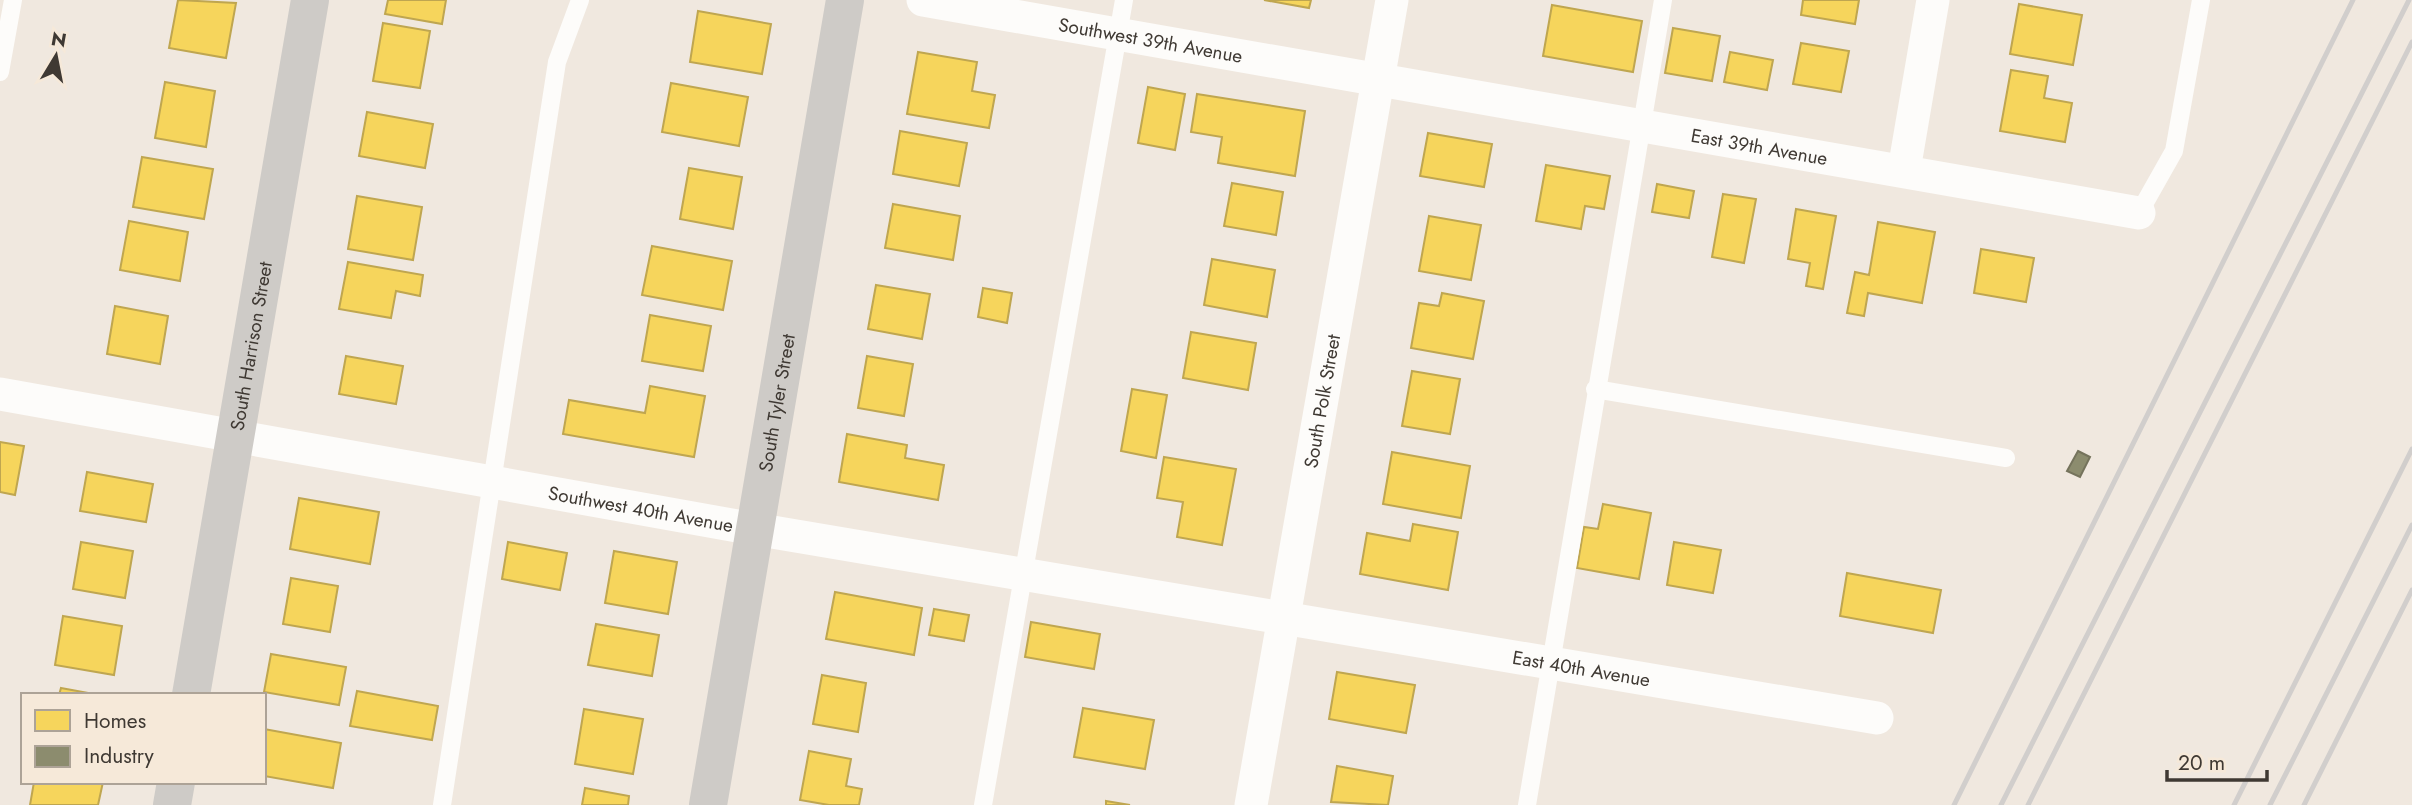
<svg xmlns="http://www.w3.org/2000/svg" width="2412" height="805" viewBox="0 0 2412 805" font-family="Jost,sans-serif">
  <style>
    .homes { fill: #f6d55c; stroke: #bfa650; stroke-width: 2 }
    .industry { fill: #8c8c6e; stroke: #75735c; stroke-width: 2 }
    .lines { fill: none; stroke-linecap: round; stroke-linejoin: round }
    .lane { stroke: #fdfcfa; stroke-width: 18 }
    .street { stroke: #fdfcfa; stroke-width: 33 }
    .secondary { stroke: #cecbc7; stroke-width: 38 }
    .rail { stroke: #d1cecc; stroke-width: 5 }
    .labels { text-anchor: middle; stroke-width: 7; stroke-linejoin: round; paint-order: stroke }
    .street-label { font-size: 19px; fill: #3f3933; stroke: #f6e9d9 }
  </style>
  <rect width="100%" height="100%" fill="#f0e8df"/>
  <g class="homes">
    <path d="M178 0 236 3 226 58 169 48Z"/>
    <path d="M388 0H446L442 24 385 14Z"/>
    <path d="M1264 0H1311L1309 8Z"/>
    <path d="M1803 0H1859L1855 24 1801 15Z"/>
    <path d="M2019 4 2082 15 2073 65 2010 54Z"/>
    <path d="M1552 5 1642 21 1633 72 1543 56Z"/>
    <path d="M698 11 771 24 762 74 690 62Z"/>
    <path d="M383 23 430 31 420 88 373 81Z"/>
    <path d="M1673 28 1720 36 1712 81 1665 73Z"/>
    <path d="M1801 43 1849 51 1841 92 1793 84Z"/>
    <path d="M918 52 977 62 972 91 995 95 989 128 907 114Z"/>
    <path d="M1730 52 1773 60 1767 90 1724 82Z"/>
    <path d="M2011 70 2048 76 2044 98 2072 103 2065 142 2000 131Z"/>
    <path d="M165 82 215 91 206 147 155 138Z"/>
    <path d="M671 83 748 97 739 146 662 132Z"/>
    <path d="M1148 87 1185 94 1175 150 1138 143Z"/>
    <path d="M1197 94 1305 111 1295 176 1218 163 1222 137 1191 132Z"/>
    <path d="M367 112 433 124 425 168 359 156Z"/>
    <path d="M900 131 967 143 959 186 893 174Z"/>
    <path d="M1428 133 1492 144 1484 187 1420 176Z"/>
    <path d="M142 157 213 169 204 219 133 207Z"/>
    <path d="M1546 165 1610 176 1604 209 1585 206 1581 229 1536 221Z"/>
    <path d="M689 168 742 177 733 229 680 219Z"/>
    <path d="M1232 183 1283 192 1276 235 1224 226Z"/>
    <path d="M1657 184 1694 191 1689 218 1652 212Z"/>
    <path d="M1723 194 1756 199 1744 263 1712 257Z"/>
    <path d="M357 196 422 207 413 260 348 249Z"/>
    <path d="M893 204 960 216 953 260 885 248Z"/>
    <path d="M1796 209 1836 216 1823 289 1806 286 1810 263 1788 259Z"/>
    <path d="M1429 216 1481 225 1471 280 1419 271Z"/>
    <path d="M129 221 188 232 180 281 120 270Z"/>
    <path d="M1878 222 1935 232 1922 303 1868 293 1864 316 1847 313 1855 272 1869 275Z"/>
    <path d="M652 246 732 261 723 310 642 295Z"/>
    <path d="M1981 249 2034 258 2026 302 1974 293Z"/>
    <path d="M1212 259 1275 270 1267 317 1204 305Z"/>
    <path d="M348 262 423 275 420 296 396 291 391 318 339 309Z"/>
    <path d="M876 285 930 294 922 339 868 329Z"/>
    <path d="M983 288 1012 293 1007 323 978 317Z"/>
    <path d="M1442 293 1484 301 1473 359 1411 348 1419 303 1439 306Z"/>
    <path d="M115 306 168 316 160 364 107 354Z"/>
    <path d="M650 315 711 326 703 371 642 361Z"/>
    <path d="M1191 332 1256 343 1248 390 1183 378Z"/>
    <path d="M346 356 403 366 396 404 339 394Z"/>
    <path d="M867 356 913 364 904 416 858 408Z"/>
    <path d="M1412 371 1460 379 1450 434 1402 426Z"/>
    <path d="M650 386 705 396 694 457 563 434 569 400 645 413Z"/>
    <path d="M1132 389 1167 395 1156 458 1121 451Z"/>
    <path d="M847 434 907 445 905 458 944 465 938 500 839 482Z"/>
    <path d="M0 442 24 446 15 495 0 492Z"/>
    <path d="M1392 452 1470 466 1461 518 1383 504Z"/>
    <path d="M1164 457 1236 469 1222 545 1177 537 1183 502 1157 498Z"/>
    <path d="M87 472 153 484 146 522 80 511Z"/>
    <path d="M299 498 379 512 370 564 290 549Z"/>
    <path d="M1603 504 1651 513 1639 579 1577 568 1584 527 1598 529Z"/>
    <path d="M1413 524 1458 532 1448 590 1360 574 1367 533 1410 541Z"/>
    <path d="M81 542 133 551 125 598 73 589Z"/>
    <path d="M508 542 567 553 560 590 502 579Z"/>
    <path d="M1674 542 1721 550 1713 593 1667 585Z"/>
    <path d="M614 551 677 562 668 614 605 603Z"/>
    <path d="M1847 573 1941 590 1933 633 1840 616Z"/>
    <path d="M291 578 338 586 330 632 283 624Z"/>
    <path d="M835 592 922 608 914 655 826 639Z"/>
    <path d="M934 609 969 615 964 641 929 635Z"/>
    <path d="M63 616 122 626 114 675 55 665Z"/>
    <path d="M1031 622 1100 634 1094 669 1025 657Z"/>
    <path d="M596 624 659 635 652 676 588 665Z"/>
    <path d="M271 654 346 667 339 705 264 692Z"/>
    <path d="M1337 672 1415 685 1406 733 1329 719Z"/>
    <path d="M822 675 866 683 858 732 813 724Z"/>
    <path d="M61 688 99 695H59Z"/>
    <path d="M357 691 438 706 432 740 350 726Z"/>
    <path d="M1083 708 1154 720 1145 769 1074 757Z"/>
    <path d="M584 709 643 719 633 774 575 764Z"/>
    <path d="M264 729 341 743 333 788 264 776Z"/>
    <path d="M809 751 851 759 846 786 862 789 859 805H829L800 800Z"/>
    <path d="M1337 766 1393 776 1388 805 1331 802Z"/>
    <path d="M34 782H103L98 805H30Z"/>
    <path d="M585 788 629 796 628 805H582Z"/>
    <path d="M1106 801 1130 805H1106Z"/>
  </g>
  <path class="industry" d="M2078 451 2090 457 2080 477 2067 471Z"/>
  <g class="lines">
    <g class="lane">
      <path d="M0 72 13 0"/>
      <path d="M2139 213 2174 151 2201 0"/>
      <path d="M1595 389 2006 458"/>
      <path d="M442 805 557 62 580 0"/>
      <path d="M983 805 1124 0"/>
      <path d="M1527 805 1663 0"/>
    </g>
    <g class="street">
      <path id="s1" d="M923 0 2139 213"/>
      <path d="M1904 170 1933 0"/>
      <path id="s2" d="M0 394 754 529 1877 718"/>
      <path id="s3" d="M1251 805 1392 0"/>
    </g>
    <g class="secondary">
      <path id="s4" d="M191 695 310 0"/>
      <path d="M172 805 176 782"/>
      <path id="s5" d="M708 805 845 0"/>
    </g>
    <g class="rail">
      <path d="M1954 805 2353 0"/>
      <path d="M2001 805 2409 0"/>
      <path d="M2028 805 2412 42"/>
      <path d="M2234 805 2412 449"/>
      <path d="M2270 805 2412 525"/>
      <path d="M2304 805 2412 590"/>
    </g>
  </g>
  <g class="labels">
    <g class="street-label">
      <text dy="7" stroke="none"><textPath href="#s1" startOffset="231">Southwest 39th Avenue</textPath></text>
      <text dy="7" stroke="none"><textPath href="#s1" startOffset="849">East 39th Avenue</textPath></text>
      <text dy="7" stroke="none"><textPath href="#s4" startOffset="354">South Harrison Street</textPath></text>
      <text dy="7" stroke="none"><textPath href="#s5" startOffset="408">South Tyler Street</textPath></text>
      <text dy="7" stroke="none"><textPath href="#s3" startOffset="410">South Polk Street</textPath></text>
      <text dy="7" stroke="none"><textPath href="#s2" startOffset="651">Southwest 40th Avenue</textPath></text>
      <text dy="7" stroke="none"><textPath href="#s2" startOffset="1605">East 40th Avenue</textPath></text>
    </g>
  </g>
  <rect x="21" y="693" width="245" height="91" fill="#f6e9d9" stroke="#ada397" stroke-width="2"/>
  <rect x="35" y="710" width="35" height="21" fill="#f6d55c" stroke="#ada397" stroke-width="2"/>
  <text x="84" y="728" font-size="21" fill="#3f3933">Homes</text>
  <rect x="35" y="746" width="35" height="21" fill="#8c8c6e" stroke="#ada397" stroke-width="2"/>
  <text x="84" y="763" font-size="21" fill="#3f3933">Industry</text>
  <g transform="translate(56 56) rotate(10)" stroke="#f6e9d9" stroke-width="5" paint-order="stroke">
  <path d="M0-5L12 26L0 18L-12 26Z" fill="#3f3933"/>
  <text y="-10" font-size="19" font-weight="bold" text-anchor="middle" fill="#3f3933">N</text>
  </g>
  <path d="M2167 770v10h100v-10" fill="none" stroke="#3f3933" stroke-width="3.5"/>
  <text x="2178" y="770" font-size="21" fill="#3f3933" stroke="#f6e9d9" stroke-width="5" paint-order="stroke">20 m</text>
</svg>
